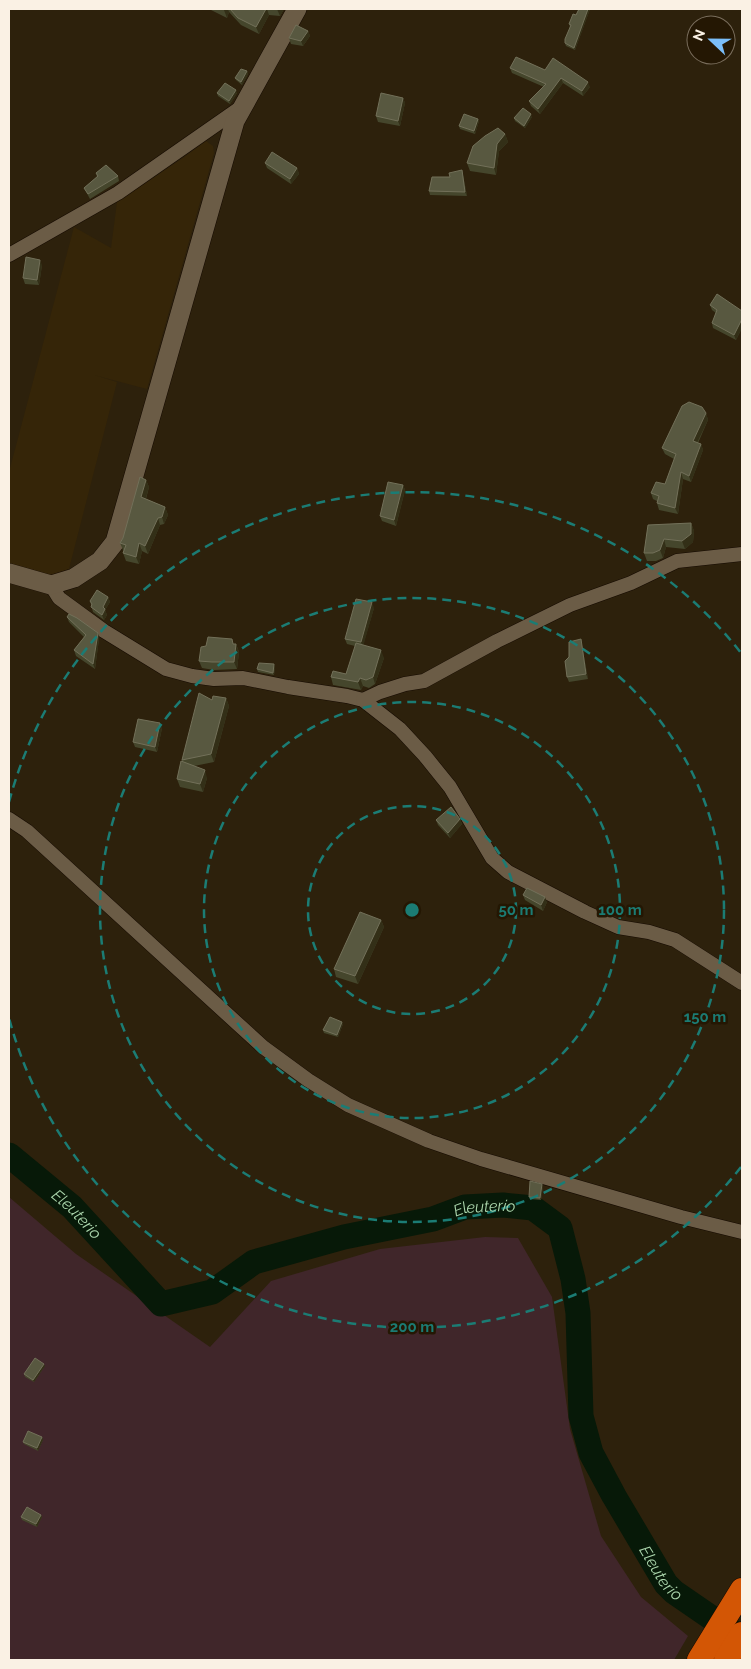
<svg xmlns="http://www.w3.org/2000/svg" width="751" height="1669" viewBox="0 0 751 1669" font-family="Raleway,sans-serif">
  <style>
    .built { fill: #352508 }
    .green { fill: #40262a }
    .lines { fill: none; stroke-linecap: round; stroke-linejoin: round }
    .river { stroke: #071908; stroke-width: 25 }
    .street-casing { stroke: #150a00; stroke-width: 15 }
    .secondary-casing { stroke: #150a00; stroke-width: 20 }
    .highway-casing { stroke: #150a00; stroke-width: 25 }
    .street { stroke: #6b5c46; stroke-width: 14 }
    .secondary { stroke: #6b5c46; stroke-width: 19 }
    .highway { stroke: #d35605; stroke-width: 24 }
    .wall { fill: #45462c }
    .shaded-wall { fill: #332f17 }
    .building { fill: #585840; stroke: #727059 }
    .ring { fill: none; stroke: #1b7c74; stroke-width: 2.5; stroke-dasharray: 9 6 }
    .labels { text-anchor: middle; stroke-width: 5; stroke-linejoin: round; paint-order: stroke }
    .water-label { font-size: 16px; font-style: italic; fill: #abd5ac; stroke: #241703 }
    .centre { fill: #1b7c74; stroke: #241703; stroke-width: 2.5 }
    .ring-label { font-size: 15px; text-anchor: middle; font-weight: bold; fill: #1b7c74; stroke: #241703; stroke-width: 5; stroke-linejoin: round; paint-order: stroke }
  </style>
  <rect width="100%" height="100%" fill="#2d210c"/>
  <path class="built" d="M206 141 213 146 214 153 147 389 94 375 117 382 69 569 53 575 33 574 9 569V472L74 227 111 248 117 202 183 158Z"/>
  <path class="green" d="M9 1197 76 1254 210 1347 271 1281 380 1249 485 1237 518 1238 552 1297 570 1429 601 1536 641 1597 688 1636 674 1660H9Z"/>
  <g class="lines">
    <path class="river" id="s1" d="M9 1155 72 1207 161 1304 212 1292 254 1262 344 1237 433 1219 465 1207 503 1205 533 1208 560 1228 573 1279 578 1313 581 1416 591 1453 614 1496 666 1584 674 1592 738 1636"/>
    <defs>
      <g id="street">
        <path d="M9 255 118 193 240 108"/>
        <path d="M51 585 59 598 104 631 166 669 192 676 214 679 243 678 288 687 347 696 363 700 400 729 425 756 450 787 492 858 508 872 585 912 618 927 649 932 675 940 742 983"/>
        <path d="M363 700 380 692 405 684 424 681 497 641 570 605 631 583 677 561 742 554"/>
        <path d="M9 819 27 831 263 1047 308 1080 348 1105 429 1141 481 1159 681 1217 742 1232"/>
      </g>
      <path id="secondary" d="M9 573 51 585 74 578 100 561 115 542 235 121 297 9"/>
      <g id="highway">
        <path d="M699 1660 742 1590"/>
        <path d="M726 1660 742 1634"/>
      </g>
    </defs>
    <use href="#street" class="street-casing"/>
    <use href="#secondary" class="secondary-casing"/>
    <use href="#highway" class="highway-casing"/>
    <use href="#street" class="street"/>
    <use href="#secondary" class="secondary"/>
    <use href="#highway" class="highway"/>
  </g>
  <g class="wall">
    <path d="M209 9H284L280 16 269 15 259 34 241 25 229 12 227 18Z"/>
    <path d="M579 9H590L575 50 566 46 565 43 570 27 569 24 576 15Z"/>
    <path d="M308 31 310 36 303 46 291 44 289 38Z"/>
    <path d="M510 68 545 70 590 87 583 96 563 83 540 114 531 106 529 101 544 87 512 73Z"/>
    <path d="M247 71 248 74 242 85 236 80 235 78Z"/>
    <path d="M217 93H237L230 104 218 96Z"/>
    <path d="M403 98 405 103 400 126 378 122 376 116Z"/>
    <path d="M532 117 525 128 515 121 514 118Z"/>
    <path d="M478 119 479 121 475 134 460 129 459 126Z"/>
    <path d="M505 134 508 142 499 151 496 175 470 171 467 163Z"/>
    <path d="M265 163 297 168 299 174 291 184 267 168Z"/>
    <path d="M462 170 463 175 467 196 430 195 429 191Z"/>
    <path d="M96 173 118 176 119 181 90 199 84 188 97 177Z"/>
    <path d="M42 265 39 285 25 284 23 278Z"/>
    <path d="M710 305 742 311V328L736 340 713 328 712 323 716 313 712 310Z"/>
    <path d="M706 413 708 420 698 443 701 444 703 450 691 482 683 479 678 514 659 510 657 503V501L653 499 651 493 665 484 674 459 665 454 662 448Z"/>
    <path d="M146 480 149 487 146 499 165 507 168 515 164 524 160 525 148 554 142 551 139 564 126 561 123 553 124 551 123 550 120 543 123 538Z"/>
    <path d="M403 485 405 490 396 526 382 521 380 516Z"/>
    <path d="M691 523 694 531 693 542 685 549 666 547 663 558 656 561H647L644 553 648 525Z"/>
    <path d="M108 597 110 602 105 610 107 615 104 620 93 612 90 601Z"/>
    <path d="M374 608 363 645 384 658 375 684 369 688 363 686 361 690 333 685 331 677 346 674 355 646 347 644 345 639Z"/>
    <path d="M67 617 98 633 99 639 95 669 76 656 74 650 84 637 69 622Z"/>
    <path d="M581 639 582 645 588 679 569 682 567 677 569 657Z"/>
    <path d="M234 644H236L239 652 237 669 214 670 202 668 199 661Z"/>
    <path d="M275 667 274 675 258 672 257 669Z"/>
    <path d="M226 698 229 706 214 762 194 766 207 778 203 792 180 787 177 779 182 761V760L212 700Z"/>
    <path d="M162 728 157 752 135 747 133 742Z"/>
    <path d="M460 819 462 824 450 838 438 825 436 820Z"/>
    <path d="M523 895 547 902 543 911 525 900Z"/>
    <path d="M381 920 384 927 358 984 336 977 334 969Z"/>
    <path d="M343 1024 338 1037 324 1033 323 1030Z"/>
    <path d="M543 1186 541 1200 530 1199 529 1197Z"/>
    <path d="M45 1366 34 1382 25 1377 24 1374Z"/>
    <path d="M42 1437 43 1440 38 1451 24 1444 23 1442Z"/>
    <path d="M41 1515 42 1517 37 1527 22 1520 21 1517Z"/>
  </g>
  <g class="shaded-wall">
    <path d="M225 9H228L229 12 227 18 224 10Z"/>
    <path d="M266 9H267L269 15 259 34 256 27Z"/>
    <path d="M277 9H284L280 16Z"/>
    <path d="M588 9H590L575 50 574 48Z"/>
    <path d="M308 31 310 36 303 46 301 41Z"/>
    <path d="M247 71 248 74 242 85 241 82Z"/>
    <path d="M561 78 563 83 540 114 538 109Z"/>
    <path d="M588 82 590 87 583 96 582 91Z"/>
    <path d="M236 90 237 93 230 104 229 101Z"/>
    <path d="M403 98 405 103 400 126 398 121Z"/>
    <path d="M531 114 532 117 525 128 524 126Z"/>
    <path d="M478 119 479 121 475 134 474 131Z"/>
    <path d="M505 134 508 142 499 151 496 175 494 168 497 144Z"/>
    <path d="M297 168 299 174 291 184 290 179Z"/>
    <path d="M462 170 463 175 467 196 465 192Z"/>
    <path d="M40 260 42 265 39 285 37 280Z"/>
    <path d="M742 319V328L736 340 734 335Z"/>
    <path d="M706 413 708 420 695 447 693 441Z"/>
    <path d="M701 444 703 450 691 482 689 476Z"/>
    <path d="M681 472 683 479 678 514 675 508Z"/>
    <path d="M146 480 149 487 144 505 141 497Z"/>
    <path d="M403 485 405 490 396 526 394 520Z"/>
    <path d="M165 507 168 515 164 524 162 517Z"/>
    <path d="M158 518 160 525 148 554 145 546Z"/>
    <path d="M691 523 694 531 693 542 685 549 682 541Z"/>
    <path d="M664 539 666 547 663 558 660 550Z"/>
    <path d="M139 543 142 551 139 564 136 557Z"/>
    <path d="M108 597 110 602 105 610 107 615 104 620 102 615 103 607Z"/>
    <path d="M372 602 374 608 363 647 361 642Z"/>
    <path d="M98 633 99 639 95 669 93 664Z"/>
    <path d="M232 639 235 647 236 644 239 652 237 669 234 662Z"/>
    <path d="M581 639 582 645 588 679 586 674Z"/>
    <path d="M381 650 384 658 375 684 373 677Z"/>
    <path d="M274 664 275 667 274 675 273 673Z"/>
    <path d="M360 678 363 686 361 690 358 682Z"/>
    <path d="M226 698 229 706 214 762 211 754Z"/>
    <path d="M160 723 162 728 157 752 155 747Z"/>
    <path d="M205 770 207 778 203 792 200 784Z"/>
    <path d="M460 819 462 824 450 838 448 833Z"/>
    <path d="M545 897 547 902 543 911 541 905Z"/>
    <path d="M381 920 384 927 358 984 355 976Z"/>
    <path d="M342 1022 343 1024 338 1037 337 1035Z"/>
    <path d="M542 1184 543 1186 541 1200 540 1198Z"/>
    <path d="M44 1364 45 1366 34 1382 33 1380Z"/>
    <path d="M42 1437 43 1440 38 1451 37 1448Z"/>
    <path d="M41 1515 42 1517 37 1527 36 1524Z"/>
  </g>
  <g class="building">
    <path d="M230 9H266L256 27 238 18Z"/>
    <path d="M579 9H588L574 48 565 43V39L571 25 569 24 573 14 576 15Z"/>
    <path d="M296 25 308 31 301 41 289 38Z"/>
    <path d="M516 57 545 70 553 58 588 82 582 91 561 78 538 109 529 101 546 84 510 68Z"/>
    <path d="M241 69 247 71 241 82 235 78Z"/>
    <path d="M225 83 236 90 229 101 217 93Z"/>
    <path d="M381 93 403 98 398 121 376 116Z"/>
    <path d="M523 108 531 114 524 126 514 118Z"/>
    <path d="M464 114 478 119 474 131 459 126Z"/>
    <path d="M498 128 505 134 497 144 494 168 467 163 473 146 485 136Z"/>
    <path d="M272 152 297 168 290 179 265 163Z"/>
    <path d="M106 165 118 176 88 194 84 188 98 176 96 173Z"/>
    <path d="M462 170 465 192 429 191 432 177H450L449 173Z"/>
    <path d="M26 257 40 260 37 280 23 278Z"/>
    <path d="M717 294 742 311V319L734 335 712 323 717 310 710 305Z"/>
    <path d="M689 402 702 407 706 413 693 441 701 444 689 476 681 472 675 508 657 503 659 496 651 493 656 482 665 484 676 454 662 448 682 406Z"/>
    <path d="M140 477 146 480 141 497 165 507 162 517 158 518 145 546 139 543 136 557 123 553 126 545 120 543 123 538Z"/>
    <path d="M388 482 403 485 394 520 380 516Z"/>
    <path d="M691 523V534L682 541 664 539 660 550 653 553H644L648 525Z"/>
    <path d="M97 590 108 597 103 607 105 609 102 615 91 607 92 604 90 601Z"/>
    <path d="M356 599 372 602 361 642 345 639Z"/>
    <path d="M69 614 77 618 98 633 93 664 74 650 86 635 67 617Z"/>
    <path d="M208 637 232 639 233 644H236L234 662H212L199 661 201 647 206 646Z"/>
    <path d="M581 639 586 674 567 677 565 661 569 657V642Z"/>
    <path d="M356 643 381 650 373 677 366 680 360 678 358 682 331 677 333 671 346 674Z"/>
    <path d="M259 663 274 664 273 673 257 669Z"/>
    <path d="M199 693 212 700 213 696 226 698 211 754 182 760Z"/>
    <path d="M138 719 160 723 155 747 133 742Z"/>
    <path d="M181 761 205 770 200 784 177 779Z"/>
    <path d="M451 807 460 819 448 833 436 820Z"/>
    <path d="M527 888 545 897 541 905 523 895Z"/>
    <path d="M360 912 381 920 355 976 334 969Z"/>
    <path d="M330 1017 342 1022 337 1035 323 1030Z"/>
    <path d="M530 1181 542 1184 540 1198 529 1197Z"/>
    <path d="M35 1358 44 1364 33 1380 24 1374Z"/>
    <path d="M28 1431 42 1437 37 1448 23 1442Z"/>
    <path d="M27 1507 41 1515 36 1524 21 1517Z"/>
  </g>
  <g class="ring">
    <circle cx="412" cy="910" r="104"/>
    <circle cx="412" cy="910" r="208"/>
    <circle cx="412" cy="910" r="312"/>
    <path d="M741 1167A417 417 0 0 1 9 1018M9 802A417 417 0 0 1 741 653"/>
  </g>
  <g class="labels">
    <g class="water-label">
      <text dy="6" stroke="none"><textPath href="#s1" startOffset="555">Eleuterio</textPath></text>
      <text dy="6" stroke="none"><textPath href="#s1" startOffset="90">Eleuterio</textPath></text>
      <text dy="6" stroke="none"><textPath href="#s1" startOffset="1005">Eleuterio</textPath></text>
    </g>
  </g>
  <circle cx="412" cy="910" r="8" class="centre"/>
  <g class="ring-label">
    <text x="516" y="915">50 m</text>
    <text x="620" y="915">100 m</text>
    <text x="705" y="1022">150 m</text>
    <text x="412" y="1332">200 m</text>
  </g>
  <rect width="751" height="1669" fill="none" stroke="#faf1e4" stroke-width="20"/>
  <g transform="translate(711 40) rotate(292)"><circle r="24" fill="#241703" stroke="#7a6e5d"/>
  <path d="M0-4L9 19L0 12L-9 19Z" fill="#7bbef9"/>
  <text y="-8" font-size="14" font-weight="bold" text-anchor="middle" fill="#faf1e4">N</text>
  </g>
</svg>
